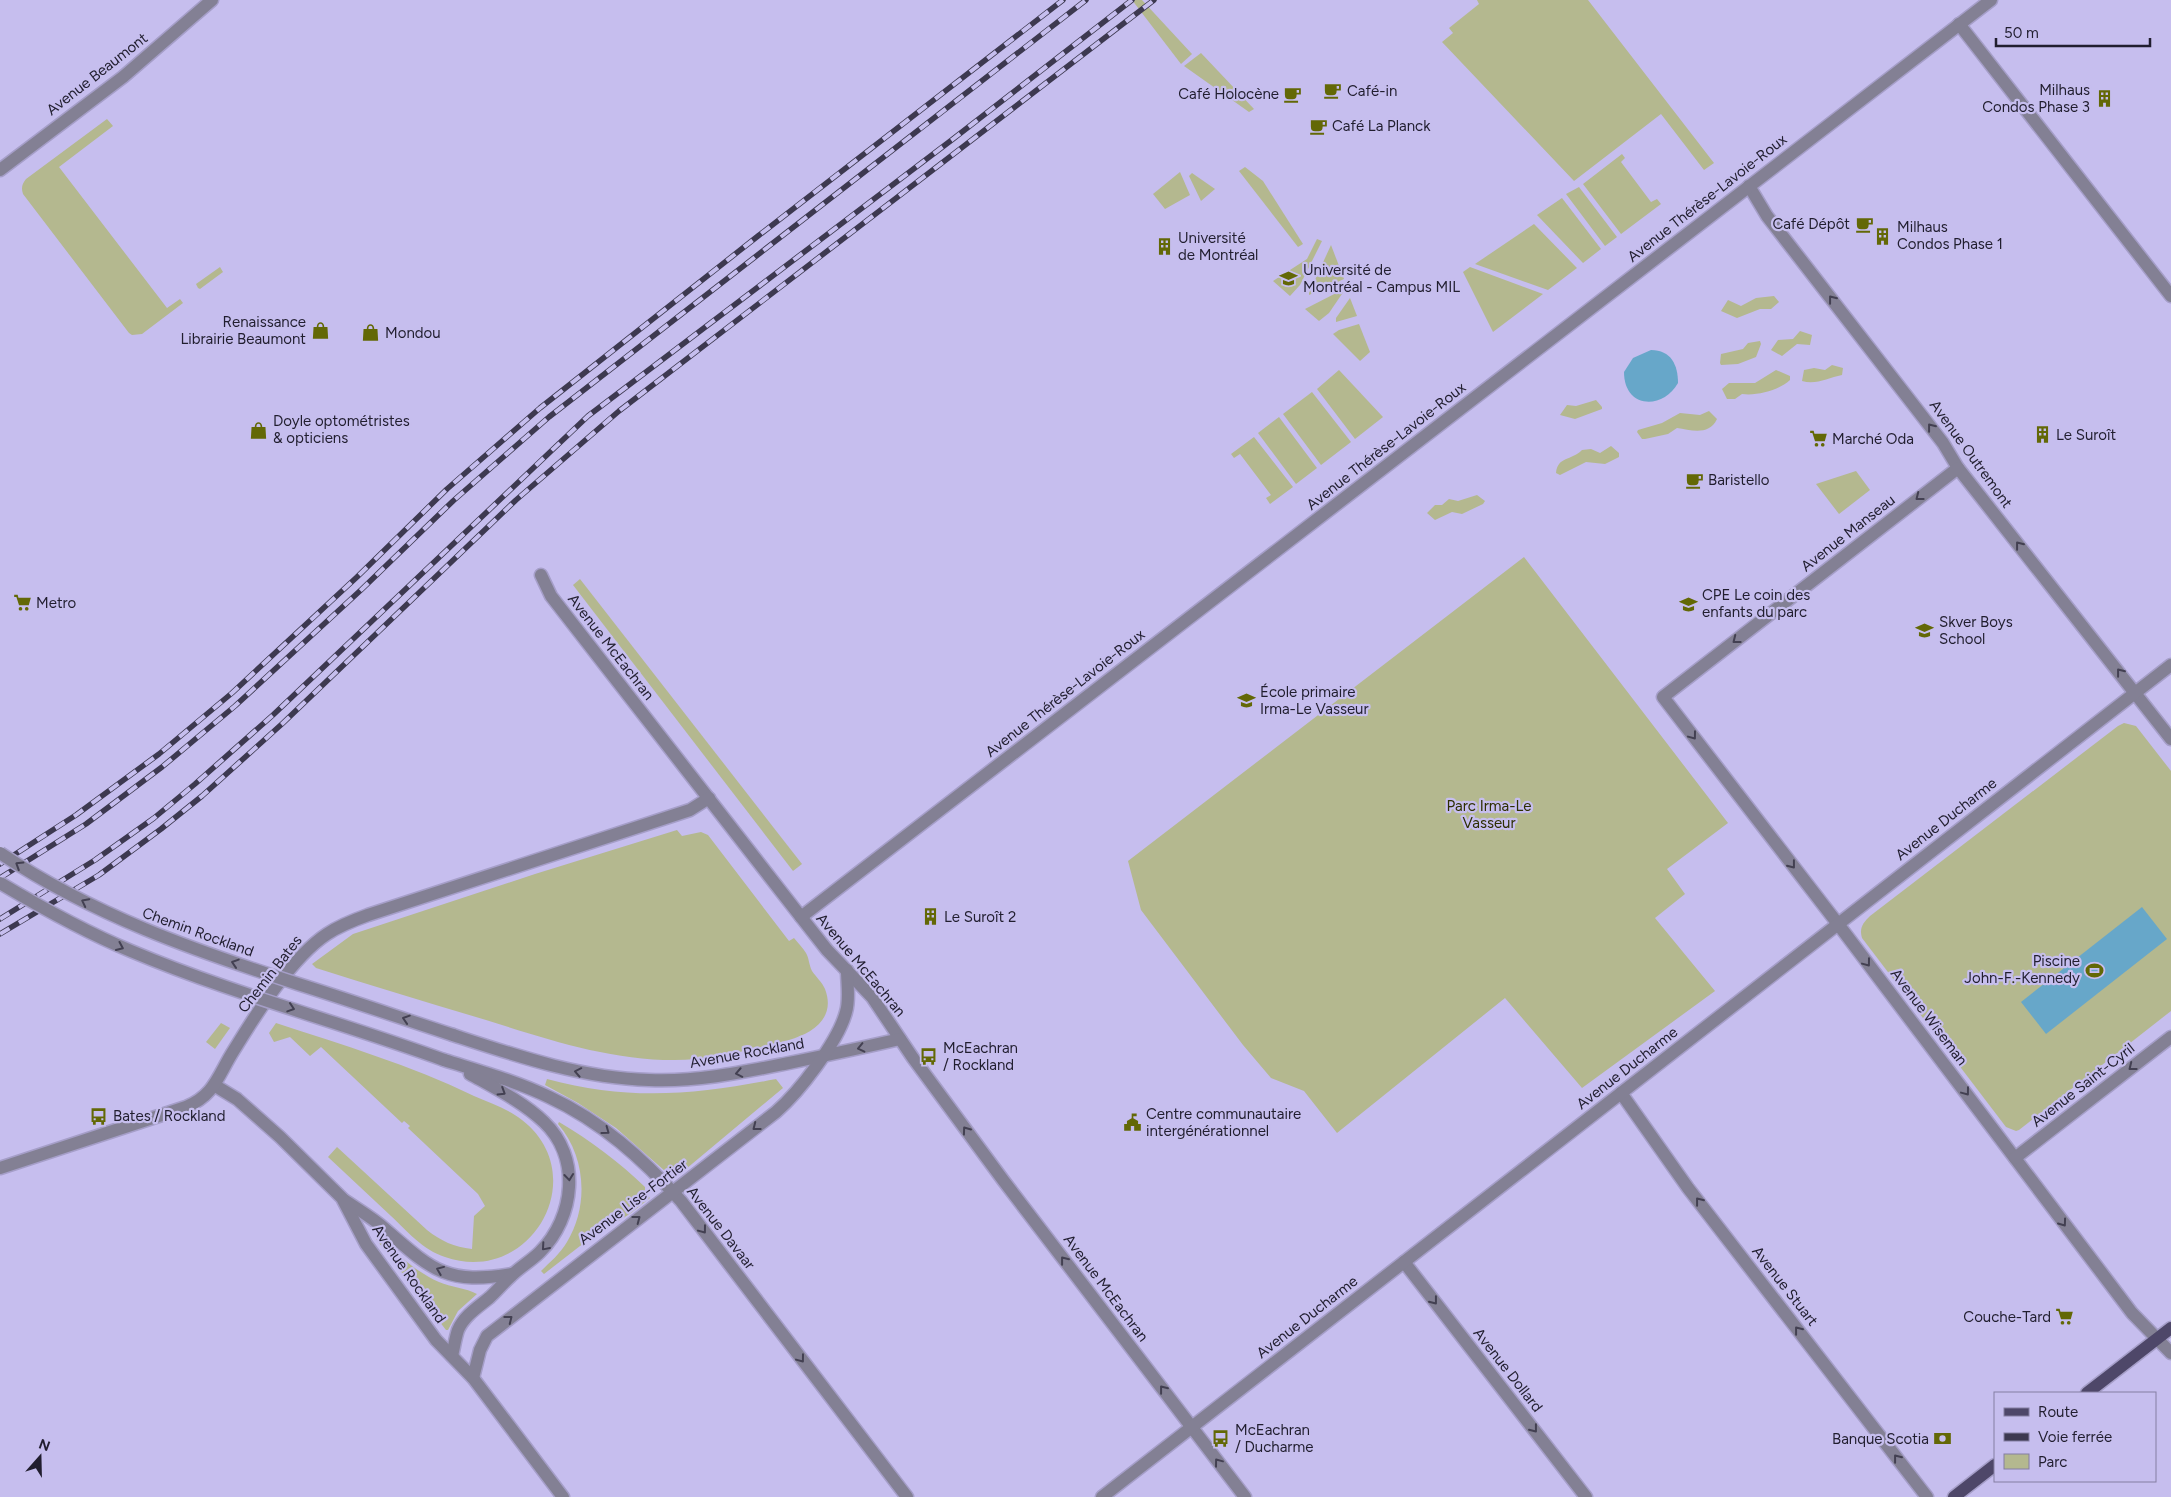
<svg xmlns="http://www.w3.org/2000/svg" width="2171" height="1497" viewBox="0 0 2171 1497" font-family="Figtree,sans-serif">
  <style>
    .green { fill: #b4b88f }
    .water { fill: #67a7c9 }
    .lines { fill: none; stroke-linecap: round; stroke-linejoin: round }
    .minor-casing { stroke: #a59ec8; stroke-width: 15 }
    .major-casing { stroke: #a59ec8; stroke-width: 15 }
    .minor { stroke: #838094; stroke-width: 12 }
    .major { stroke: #4e4769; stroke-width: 12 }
    .rail-casing { stroke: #3d3950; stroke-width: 5.5 }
    .rail { stroke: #c6beee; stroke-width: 4; stroke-dasharray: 11; stroke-linecap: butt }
    .minor-bridge-casing { stroke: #a59ec8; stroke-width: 15; stroke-linecap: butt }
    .minor-bridge { stroke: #838094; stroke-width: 12 }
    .oneway { stroke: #434052 }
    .labels { text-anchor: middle; stroke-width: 4.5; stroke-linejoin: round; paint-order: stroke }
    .street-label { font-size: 15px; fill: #211e2f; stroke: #c6beee }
    .poi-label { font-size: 15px; fill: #211e2f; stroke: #c6beee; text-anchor: start }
    .park-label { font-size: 15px; fill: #2d2f00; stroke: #c6beee }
  </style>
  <rect width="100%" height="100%" fill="#c6beee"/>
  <g class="green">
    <path d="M1132 0H1142L1192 54 1181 64Z"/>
    <path d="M1477 0H1588L1714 163 1704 170 1661 114 1574 181 1442 42 1453 33 1449 28 1479 4Z"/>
    <path d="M1201 53 1254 109 1249 112 1184 66Z"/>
    <path d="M107 119 113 126 59 167 167 308 180 299 183 303 142 334 132 335 129 333 23 194C21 188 22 184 26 179Z"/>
    <path d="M1622 154 1625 158 1621 162 1651 202 1657 199 1661 204 1621 234 1583 184Z"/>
    <path d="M1245 167 1263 181 1303 244 1298 247 1239 171Z"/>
    <path d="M1180 172 1190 195 1165 209 1153 194Z"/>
    <path d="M1192 173 1215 189 1201 201 1189 176Z"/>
    <path d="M1579 187 1617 237 1605 246 1566 194Z"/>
    <path d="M1562 198 1601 249 1583 263 1537 215Z"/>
    <path d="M1534 224 1577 268 1548 290 1475 264Z"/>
    <path d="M1317 239 1322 241 1300 285 1290 296 1273 281 1307 259Z"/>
    <path d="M1331 245 1344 279 1309 295V293Z"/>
    <path d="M220 267 223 272 200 289 198 288 196 284Z"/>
    <path d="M1470 267 1543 294 1493 332 1463 272Z"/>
    <path d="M1346 288 1329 313 1319 321 1305 309Z"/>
    <path d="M1774 296 1779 302 1771 309H1760L1737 318 1721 311 1728 300 1741 306 1756 298Z"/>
    <path d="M1350 298 1357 316 1336 322V318Z"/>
    <path d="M1359 324 1370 352 1360 361 1333 334 1339 330Z"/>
    <path d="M1800 331 1812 335 1810 345 1797 344 1782 356 1771 350 1778 340 1793 339Z"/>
    <path d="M1760 341 1761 344 1756 357 1738 364 1721 365 1720 363 1721 354 1743 349 1748 343Z"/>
    <path d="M1832 365 1843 368 1842 375C1828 378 1816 385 1802 381L1804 370 1814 368 1825 370Z"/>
    <path d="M1339 370 1383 417 1355 439 1317 389Z"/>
    <path d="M1776 370 1790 376V380C1779 390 1758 396 1742 394L1735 399H1727L1722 389 1729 383H1755Z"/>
    <path d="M1312 392 1351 442 1321 465 1283 414Z"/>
    <path d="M1596 400 1602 407V409L1575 419 1560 415 1567 405 1576 406Z"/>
    <path d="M1709 411 1717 419C1709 436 1691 430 1677 428L1668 434 1645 439H1642L1637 432 1638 430 1662 423 1680 413 1700 415Z"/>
    <path d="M1279 417 1317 468 1296 484 1258 433Z"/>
    <path d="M1254 437 1293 487 1270 504 1266 498 1271 495 1240 454 1234 458 1231 454Z"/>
    <path d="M1611 446 1619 453V457L1605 464 1586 462 1560 475 1556 473C1558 456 1571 461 1582 450L1591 449 1600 453Z"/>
    <path d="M1856 471 1870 490 1839 514 1816 484Z"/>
    <path d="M1477 495 1485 501 1483 504 1462 514 1452 512 1435 520 1427 513 1435 505H1442L1449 499 1458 501Z"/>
    <path d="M1524 557 1728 823 1667 869 1685 894 1655 918 1715 991 1582 1088 1505 998 1337 1133 1304 1091 1271 1078 1243 1045 1141 910 1128 861Z"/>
    <path d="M580 579 802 864 793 871 573 585Z"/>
    <path d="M2124 723 2136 726 2171 771V1011L2019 1130 2016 1131 2006 1127 1862 938C1859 928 1863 923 1870 916L2118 726Z"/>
    <path d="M677 830 682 836 701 832 708 835 789 941 794 938C798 943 803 948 806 953 809 958 809 965 812 971 816 977 822 982 825 989 836 1018 813 1033 789 1040 752 1049 712 1060 674 1060 609 1060 547 1039 486 1020 429 1003 372 986 316 968L312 964 353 934 535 874Z"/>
    <path d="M221 1023 230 1028 215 1049 206 1042Z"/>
    <path d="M276 1023C343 1045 410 1065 474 1096 490 1103 508 1109 522 1120 594 1176 530 1287 445 1257 423 1250 407 1231 391 1216 370 1196 349 1177 328 1157L337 1147 427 1230C441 1241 454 1247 472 1249L474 1216 485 1206 478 1194 408 1128 410 1126 404 1121 402 1123 321 1047 310 1056 290 1037 274 1042 269 1033Z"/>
    <path d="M547 1079C628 1101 695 1095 776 1079L783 1088 674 1179 616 1128 578 1103 545 1085Z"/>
    <path d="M559 1122C590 1140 619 1162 645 1187V1193L650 1198 631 1213 580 1246 544 1274 541 1271C550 1262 560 1254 567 1242 589 1206 586 1156 558 1124Z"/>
    <path d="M379 1237C397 1254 416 1272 439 1282 451 1287 466 1288 477 1294L458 1311 448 1330H446L376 1239Z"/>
  </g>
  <g class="water">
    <path d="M1651 350C1671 350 1678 365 1678 383 1663 410 1624 409 1624 372L1633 358Z"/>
    <path d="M2142 907 2167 939 2046 1034 2021 1002Z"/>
  </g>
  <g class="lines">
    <defs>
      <g id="minor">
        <path d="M1959 24 2171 296"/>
        <path d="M0 170 123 77 212 0"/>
        <path d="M1749 186 1767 216 1943 443 1958 468 2171 739"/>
        <path d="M1958 468 1663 697 1838 924 2132 1313 2171 1353"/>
        <path d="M541 575 551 596 801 917 827 950 872 997 913 1058 1003 1180 1245 1497"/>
        <path d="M801 917 1991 0"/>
        <path d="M453 1035C517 1056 581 1078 649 1080 695 1082 739 1073 784 1064 823 1056 861 1048 900 1039"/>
        <path d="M444 1060C479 1071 516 1081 549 1097 601 1121 643 1159 681 1201L907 1497"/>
        <path d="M214 1085 237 1099 280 1137 342 1198 366 1244 436 1340 473 1378 563 1497"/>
        <path d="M1621 1093 1688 1188 1927 1497"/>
        <path d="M2015 1158 2171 1037"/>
        <path d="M0 1168 186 1107C215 1095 218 1075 234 1050 256 1014 292 957 327 934 339 926 354 920 368 915L690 810 709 798"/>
        <path d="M344 1200C357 1209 373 1218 385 1229 432 1270 446 1285 512 1274"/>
        <path d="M1404 1262 1586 1497"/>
        <path d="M452 1356C454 1348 455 1339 458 1330 464 1316 478 1307 489 1298 497 1291 503 1283 511 1276 520 1267 531 1261 540 1252 575 1217 581 1157 544 1122 523 1102 495 1088 470 1074"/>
        <path d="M473 1378 480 1350 487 1336 776 1112C799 1092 838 1042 846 1012 850 999 847 983 847 970"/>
        <path d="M1102 1497 2171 665"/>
      </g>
      <g id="major">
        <path d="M2087 1393 2171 1328"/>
        <path d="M1954 1497 1995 1465"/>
      </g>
    </defs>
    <use href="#minor" class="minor-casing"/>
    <use href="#major" class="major-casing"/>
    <use href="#minor" class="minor"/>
    <use href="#major" class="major"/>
    <defs>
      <g id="rail">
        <path d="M0 864 76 815 159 754 232 693 357 577 447 489 540 408 758 236 1063 0"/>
        <path d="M0 878 86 824 162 767 235 706 362 589 453 501 549 417 1086 0"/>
        <path d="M0 919 95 860 154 818 195 784 273 715 588 416 953 139 1132 0"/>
        <path d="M0 934 99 875 161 829 202 796 283 723 516 500 619 411 1154 0"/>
      </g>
    </defs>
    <use href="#rail" class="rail-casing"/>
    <use href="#rail" class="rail"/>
    <defs>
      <g id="minor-bridge">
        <path d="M0 853C93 915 193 950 298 984 349 1000 401 1018 453 1035"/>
        <path d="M0 883C42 908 85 932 131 951 233 994 340 1022 444 1060"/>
      </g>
    </defs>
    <use href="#minor-bridge" class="minor-bridge-casing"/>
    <use href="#minor-bridge" class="minor-bridge"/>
  </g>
  <defs><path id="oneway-chevron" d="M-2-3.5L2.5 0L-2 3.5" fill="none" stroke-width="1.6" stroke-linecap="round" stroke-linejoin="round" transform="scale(1.25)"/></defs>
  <g class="oneway">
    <use href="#oneway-chevron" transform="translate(1832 299) rotate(-128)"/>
    <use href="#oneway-chevron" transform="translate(1931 427) rotate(-128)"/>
    <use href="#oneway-chevron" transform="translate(1919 497) rotate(142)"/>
    <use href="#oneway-chevron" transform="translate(2019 545) rotate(-128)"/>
    <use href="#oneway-chevron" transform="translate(1736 640) rotate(142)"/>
    <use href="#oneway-chevron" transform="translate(2120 672) rotate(-128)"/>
    <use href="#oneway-chevron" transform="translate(1693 736) rotate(53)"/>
    <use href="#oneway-chevron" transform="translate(19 865) rotate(-148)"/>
    <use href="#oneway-chevron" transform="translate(1792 865) rotate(52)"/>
    <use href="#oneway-chevron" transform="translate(85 902) rotate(-153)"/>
    <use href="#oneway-chevron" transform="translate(120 947) rotate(24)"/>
    <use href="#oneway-chevron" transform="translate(235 963) rotate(-162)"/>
    <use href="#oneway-chevron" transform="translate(1867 963) rotate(53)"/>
    <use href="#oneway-chevron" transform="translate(291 1008) rotate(18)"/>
    <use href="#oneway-chevron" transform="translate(406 1019) rotate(-162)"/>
    <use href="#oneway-chevron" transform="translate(861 1048) rotate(167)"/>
    <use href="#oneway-chevron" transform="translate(2132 1067) rotate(142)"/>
    <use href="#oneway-chevron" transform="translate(578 1072) rotate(-169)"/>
    <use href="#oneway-chevron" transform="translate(739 1073) rotate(169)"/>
    <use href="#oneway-chevron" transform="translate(502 1092) rotate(32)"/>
    <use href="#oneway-chevron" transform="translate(1966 1092) rotate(53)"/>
    <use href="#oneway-chevron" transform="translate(756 1127) rotate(142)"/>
    <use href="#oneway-chevron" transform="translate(966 1130) rotate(-126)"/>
    <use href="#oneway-chevron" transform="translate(606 1131) rotate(36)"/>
    <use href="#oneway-chevron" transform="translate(569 1177) rotate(84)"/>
    <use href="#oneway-chevron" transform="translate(1699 1201) rotate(-128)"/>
    <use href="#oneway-chevron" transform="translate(637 1219) rotate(-37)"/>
    <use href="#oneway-chevron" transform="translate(2063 1223) rotate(54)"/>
    <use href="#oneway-chevron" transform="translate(703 1230) rotate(53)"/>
    <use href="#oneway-chevron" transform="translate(545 1247) rotate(131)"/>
    <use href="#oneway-chevron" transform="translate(1064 1260) rotate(-128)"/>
    <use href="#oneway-chevron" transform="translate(440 1270) rotate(-158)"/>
    <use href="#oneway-chevron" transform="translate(1434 1301) rotate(52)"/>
    <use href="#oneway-chevron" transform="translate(509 1319) rotate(-38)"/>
    <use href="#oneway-chevron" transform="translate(1798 1330) rotate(-128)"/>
    <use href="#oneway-chevron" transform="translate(801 1359) rotate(53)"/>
    <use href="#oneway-chevron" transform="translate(1163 1389) rotate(-128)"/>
    <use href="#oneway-chevron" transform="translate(1534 1429) rotate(52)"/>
    <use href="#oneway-chevron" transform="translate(1897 1458) rotate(-128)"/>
    <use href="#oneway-chevron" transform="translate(1218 1462) rotate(-127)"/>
  </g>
  <defs>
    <symbol id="cafe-bare" viewBox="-9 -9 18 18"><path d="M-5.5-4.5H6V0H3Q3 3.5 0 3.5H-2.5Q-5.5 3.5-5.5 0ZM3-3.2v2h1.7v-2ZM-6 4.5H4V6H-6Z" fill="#636806" stroke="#c6beee" stroke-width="2.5" paint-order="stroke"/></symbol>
    <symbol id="building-bare" viewBox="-9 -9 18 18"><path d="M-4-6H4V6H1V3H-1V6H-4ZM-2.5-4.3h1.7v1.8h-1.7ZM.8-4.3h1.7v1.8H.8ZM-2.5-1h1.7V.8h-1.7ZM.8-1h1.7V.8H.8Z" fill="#636806" stroke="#c6beee" stroke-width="2.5" paint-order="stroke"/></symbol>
    <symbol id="university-bare" viewBox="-9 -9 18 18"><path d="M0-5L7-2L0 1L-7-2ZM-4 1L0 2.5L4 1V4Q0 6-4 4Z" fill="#636806" stroke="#c6beee" stroke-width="2.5" paint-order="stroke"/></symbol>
    <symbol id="shop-bare" viewBox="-9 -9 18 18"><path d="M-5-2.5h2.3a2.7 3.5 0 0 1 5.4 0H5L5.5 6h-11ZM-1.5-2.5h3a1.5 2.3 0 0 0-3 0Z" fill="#636806" stroke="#c6beee" stroke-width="2.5" paint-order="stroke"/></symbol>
    <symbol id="supermarket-bare" viewBox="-9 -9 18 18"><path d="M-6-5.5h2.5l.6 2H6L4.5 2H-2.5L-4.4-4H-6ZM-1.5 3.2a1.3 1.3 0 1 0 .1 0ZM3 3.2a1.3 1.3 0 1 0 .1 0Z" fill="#636806" stroke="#c6beee" stroke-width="2.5" paint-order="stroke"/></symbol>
    <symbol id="school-bare" viewBox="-9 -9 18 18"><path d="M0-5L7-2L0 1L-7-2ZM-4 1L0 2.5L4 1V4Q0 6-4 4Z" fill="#636806" stroke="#c6beee" stroke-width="2.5" paint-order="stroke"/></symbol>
    <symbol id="stadium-bare" viewBox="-9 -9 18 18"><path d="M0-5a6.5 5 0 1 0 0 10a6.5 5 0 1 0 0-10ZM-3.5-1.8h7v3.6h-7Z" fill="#636806" stroke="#c6beee" stroke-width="2.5" paint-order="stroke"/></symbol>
    <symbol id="bus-bare" viewBox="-9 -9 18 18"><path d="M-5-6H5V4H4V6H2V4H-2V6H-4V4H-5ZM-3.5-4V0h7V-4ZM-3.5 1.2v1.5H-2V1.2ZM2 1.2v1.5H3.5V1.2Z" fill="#636806" stroke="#c6beee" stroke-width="2.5" paint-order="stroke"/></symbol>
    <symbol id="civic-bare" viewBox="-9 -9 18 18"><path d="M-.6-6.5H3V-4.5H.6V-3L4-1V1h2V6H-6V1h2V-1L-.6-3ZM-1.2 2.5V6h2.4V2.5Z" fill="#636806" stroke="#c6beee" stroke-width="2.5" paint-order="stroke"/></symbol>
    <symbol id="bank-bare" viewBox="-9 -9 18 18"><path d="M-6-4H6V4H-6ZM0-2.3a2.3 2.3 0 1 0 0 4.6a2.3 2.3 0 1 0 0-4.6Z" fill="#636806" stroke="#c6beee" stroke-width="2.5" paint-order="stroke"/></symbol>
  </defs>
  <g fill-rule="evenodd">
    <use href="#cafe-bare" x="1320" y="78" width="25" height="25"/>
    <use href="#cafe-bare" x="1280" y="82" width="25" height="25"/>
    <use href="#building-bare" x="2092" y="86" width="25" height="25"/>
    <use href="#cafe-bare" x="1306" y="114" width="25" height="25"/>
    <use href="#cafe-bare" x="1852" y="212" width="25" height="25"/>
    <use href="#building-bare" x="1870" y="224" width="25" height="25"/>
    <use href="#building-bare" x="1152" y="234" width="25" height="25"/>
    <use href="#university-bare" x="1276" y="266" width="25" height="25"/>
    <use href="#shop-bare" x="308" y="318" width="25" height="25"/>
    <use href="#shop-bare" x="358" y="320" width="25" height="25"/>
    <use href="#shop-bare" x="246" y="418" width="25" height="25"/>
    <use href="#building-bare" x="2030" y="422" width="25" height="25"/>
    <use href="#supermarket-bare" x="1806" y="426" width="25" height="25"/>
    <use href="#cafe-bare" x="1682" y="468" width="25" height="25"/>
    <use href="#supermarket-bare" x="10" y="590" width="25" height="25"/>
    <use href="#school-bare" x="1676" y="592" width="25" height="25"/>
    <use href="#school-bare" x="1912" y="618" width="25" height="25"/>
    <use href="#school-bare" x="1234" y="688" width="25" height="25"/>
    <use href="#building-bare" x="918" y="904" width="25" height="25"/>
    <use href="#stadium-bare" x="2082" y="958" width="25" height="25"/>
    <use href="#bus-bare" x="916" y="1044" width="25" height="25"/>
    <use href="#bus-bare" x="86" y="1104" width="25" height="25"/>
    <use href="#civic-bare" x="1120" y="1110" width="25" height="25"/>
    <use href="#supermarket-bare" x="2052" y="1304" width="25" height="25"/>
    <use href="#bus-bare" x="1208" y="1426" width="25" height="25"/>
    <use href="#bank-bare" x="1930" y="1426" width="25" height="25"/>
  </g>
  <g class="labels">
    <g class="street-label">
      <text transform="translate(97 74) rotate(-38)" y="5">Avenue Beaumont</text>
      <text transform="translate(1707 198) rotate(-38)" y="5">Avenue Thérèse-Lavoie-Roux</text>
      <text transform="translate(1386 446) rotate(-38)" y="5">Avenue Thérèse-Lavoie-Roux</text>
      <text transform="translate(1971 454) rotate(54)" y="5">Avenue Outremont</text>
      <text transform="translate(1848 533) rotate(-38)" y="5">Avenue Manseau</text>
      <text transform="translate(611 647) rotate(52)" y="5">Avenue McEachran</text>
      <text transform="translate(1065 693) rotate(-38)" y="5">Avenue Thérèse-Lavoie-Roux</text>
      <text transform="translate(1946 819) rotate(-38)" y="5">Avenue Ducharme</text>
      <text transform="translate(198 932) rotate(20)" y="5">Chemin Rockland</text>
      <text transform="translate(861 965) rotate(50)" y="5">Avenue McEachran</text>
      <text transform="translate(270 974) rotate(-52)" y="5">Chemin Bates</text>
      <text transform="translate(1929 1017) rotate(53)" y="5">Avenue Wiseman</text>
      <text transform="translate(747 1053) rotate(-10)" y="5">Avenue Rockland</text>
      <text transform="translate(1627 1068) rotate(-38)" y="5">Avenue Ducharme</text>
      <text transform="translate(2083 1085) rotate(-38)" y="5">Avenue Saint-Cyril</text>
      <text transform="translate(633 1202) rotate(-37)" y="5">Avenue Lise-Fortier</text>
      <text transform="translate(721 1228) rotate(52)" y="5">Avenue Davaar</text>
      <text transform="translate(409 1274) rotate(55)" y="5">Avenue Rockland</text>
      <text transform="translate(1785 1286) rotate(52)" y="5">Avenue Stuart</text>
      <text transform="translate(1106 1288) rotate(53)" y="5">Avenue McEachran</text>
      <text transform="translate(1307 1317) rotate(-38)" y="5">Avenue Ducharme</text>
      <text transform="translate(1508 1370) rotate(52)" y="5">Avenue Dollard</text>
    </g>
    <g class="poi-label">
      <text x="2090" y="95" text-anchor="end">Milhaus<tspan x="2090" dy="17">Condos Phase 3</tspan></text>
      <text x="1347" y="96">Café-in</text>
      <text x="1279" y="99" text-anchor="end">Café Holocène</text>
      <text x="1332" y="131">Café La Planck</text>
      <text x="1850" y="229" text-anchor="end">Café Dépôt</text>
      <text x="1897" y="232">Milhaus<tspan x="1897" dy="17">Condos Phase 1</tspan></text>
      <text x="1178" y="243">Université<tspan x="1178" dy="17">de Montréal</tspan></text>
      <text x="1303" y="275">Université de<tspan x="1303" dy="17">Montréal - Campus MIL</tspan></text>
      <text x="306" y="327" text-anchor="end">Renaissance<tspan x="306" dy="17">Librairie Beaumont</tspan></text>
      <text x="385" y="338">Mondou</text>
      <text x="273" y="426">Doyle optométristes<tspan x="273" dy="17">&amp; opticiens</tspan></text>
      <text x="2056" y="440">Le Suroît</text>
      <text x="1832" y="444">Marché Oda</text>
      <text x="1708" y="485">Baristello</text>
      <text x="1702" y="600">CPE Le coin des<tspan x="1702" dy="17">enfants du parc</tspan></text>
      <text x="36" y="608">Metro</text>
      <text x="1939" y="627">Skver Boys<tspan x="1939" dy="17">School</tspan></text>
      <text x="1260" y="697">École primaire<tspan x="1260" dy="17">Irma-Le Vasseur</tspan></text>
      <text x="944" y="922">Le Suroît 2</text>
      <text x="2080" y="966" text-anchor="end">Piscine<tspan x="2080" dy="17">John-F.-Kennedy</tspan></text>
      <text x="943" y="1053">McEachran<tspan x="943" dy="17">/ Rockland</tspan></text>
      <text x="1146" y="1119">Centre communautaire<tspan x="1146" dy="17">intergénérationnel</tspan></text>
      <text x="113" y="1121">Bates / Rockland</text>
      <text x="2051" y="1322" text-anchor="end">Couche-Tard</text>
      <text x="1235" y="1435">McEachran<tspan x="1235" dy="17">/ Ducharme</tspan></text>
      <text x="1929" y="1444" text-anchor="end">Banque Scotia</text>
    </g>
    <g class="park-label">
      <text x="1489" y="811">Parc Irma-Le<tspan x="1489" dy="17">Vasseur</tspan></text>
    </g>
  </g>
  <rect x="1994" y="1392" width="162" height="90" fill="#c6beee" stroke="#847ea2"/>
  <rect x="2004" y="1408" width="25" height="8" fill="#4e4769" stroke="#847ea2"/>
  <text x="2038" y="1417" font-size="15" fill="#211e2f">Route</text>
  <rect x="2004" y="1433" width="25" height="8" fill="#3d3950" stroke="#847ea2"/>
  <text x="2038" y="1442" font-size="15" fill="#211e2f">Voie ferrée</text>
  <rect x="2004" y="1454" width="25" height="15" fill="#b4b88f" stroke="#847ea2"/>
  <text x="2038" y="1467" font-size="15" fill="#211e2f">Parc</text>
  <g transform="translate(40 1457) rotate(20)" stroke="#c6beee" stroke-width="4" paint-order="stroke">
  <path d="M0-4L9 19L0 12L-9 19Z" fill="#211e2f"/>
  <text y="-8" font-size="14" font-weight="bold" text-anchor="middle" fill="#211e2f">N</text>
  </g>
  <path d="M1996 38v8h154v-8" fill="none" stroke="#211e2f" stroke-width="2.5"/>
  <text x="2004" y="38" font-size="15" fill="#211e2f" stroke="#c6beee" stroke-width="4" paint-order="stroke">50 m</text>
</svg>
